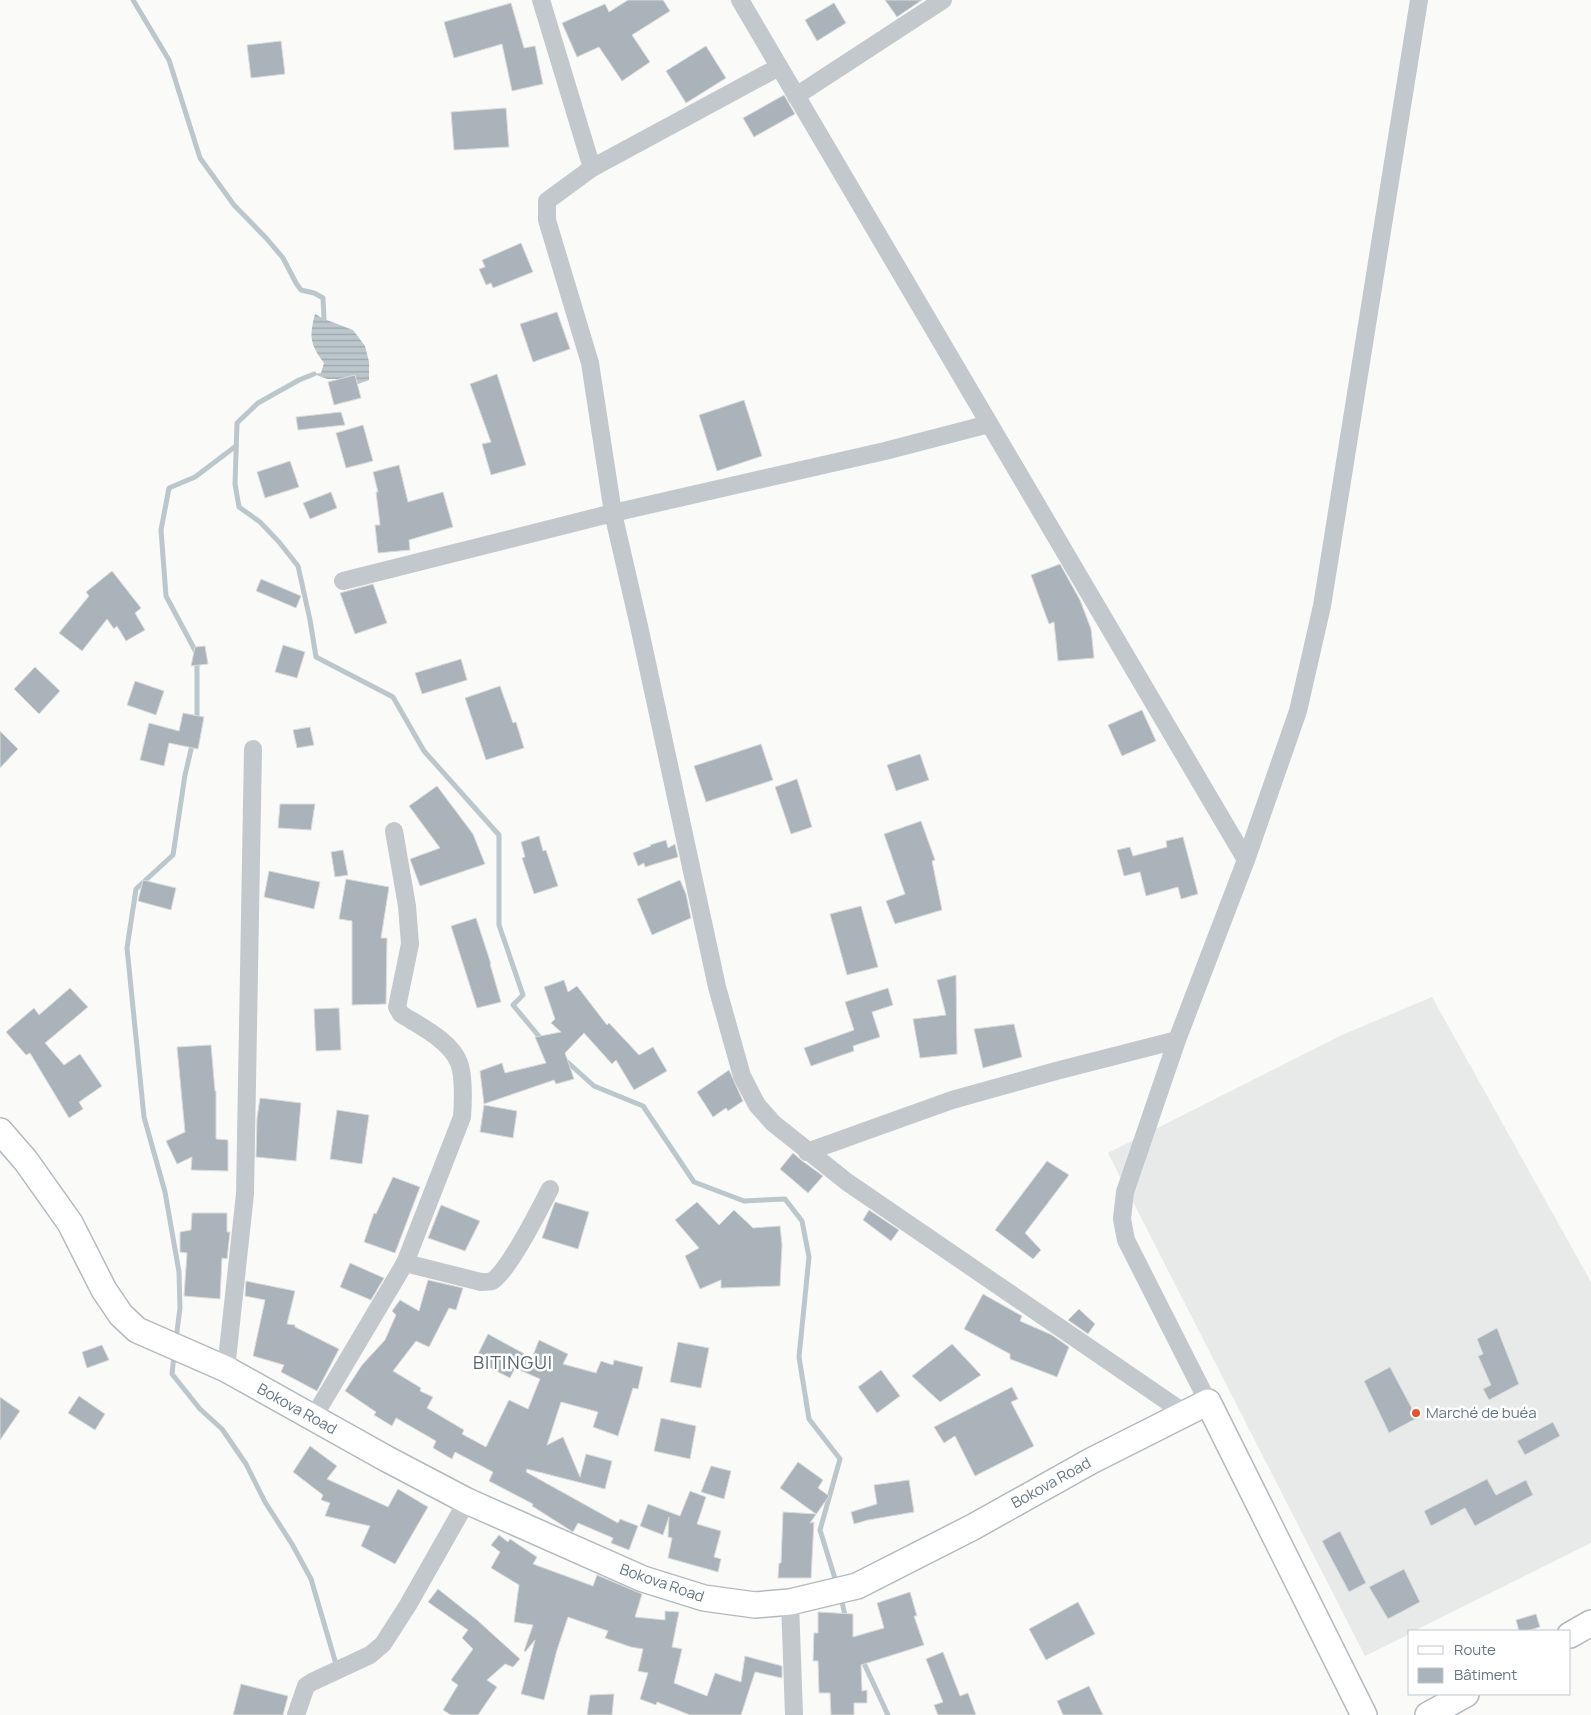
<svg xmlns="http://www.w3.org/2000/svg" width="1591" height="1715" viewBox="0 0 1591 1715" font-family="Manrope,sans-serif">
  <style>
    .built { fill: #e8e9e9 }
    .water { fill: url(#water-rules) }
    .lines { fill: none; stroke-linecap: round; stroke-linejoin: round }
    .stream { stroke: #bbc7cb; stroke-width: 5 }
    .building { fill: #aab3b9; stroke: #dcdcda }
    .secondary-casing { stroke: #b3babf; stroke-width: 28 }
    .street { stroke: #c3c8cc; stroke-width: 18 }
    .secondary { stroke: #fff; stroke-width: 25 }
    .poi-dot { fill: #e4572e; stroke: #fff; stroke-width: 2 }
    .labels { text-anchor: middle; stroke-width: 5; stroke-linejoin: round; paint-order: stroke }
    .street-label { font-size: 15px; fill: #657683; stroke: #fff }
    .poi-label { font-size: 15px; fill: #657683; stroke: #fff; text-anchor: start }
    .quarter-label { font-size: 18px; letter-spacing: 1px; fill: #57646e; stroke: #fff }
  </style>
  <defs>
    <pattern id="water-rules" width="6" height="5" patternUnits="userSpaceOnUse" patternTransform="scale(1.25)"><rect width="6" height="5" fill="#bbc7cb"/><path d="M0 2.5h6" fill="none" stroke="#9ca6aa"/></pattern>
  </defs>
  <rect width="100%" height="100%" fill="#fafaf8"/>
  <path class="built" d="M1432 997 1591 1282V1543L1414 1631H1410V1634L1365 1656 1108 1153 1342 1035Z"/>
  <path class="water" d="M315 314 324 319 353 330 365 346 369 362V380L358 384 342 379H327L314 374 321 373 324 363C310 344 309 337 315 314Z"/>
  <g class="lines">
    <g class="stream">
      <path d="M133 0 169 60 200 158 234 205 267 239 283 258 296 283 301 290 314 293 323 298 324 319"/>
      <path d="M314 374 299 380 258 403 237 423 235 484 239 507 260 522 279 542 298 566 310 620 316 657 393 697 424 751 499 835V925L523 995 513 1005 542 1040"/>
      <path d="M197 720V654L166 596 161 530 169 488 195 477 236 446"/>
      <path d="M564 1059 594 1086 643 1106 694 1182 744 1201 785 1199 802 1221 809 1257 799 1357 809 1419 840 1459 820 1530 837 1585"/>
      <path d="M176 1339 180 1308 179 1272 165 1192 144 1117 127 948 136 889 173 855 185 775 193 741"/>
      <path d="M174 1355 172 1374 200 1409 222 1429 246 1464 265 1502 292 1544 311 1579 336 1664"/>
      <path d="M841 1598 846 1619"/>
      <path d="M862 1659 888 1715"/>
    </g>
  </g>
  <g class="building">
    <path d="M628 0H663L670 11 632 35 650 62 622 81 599 47 577 57 562 23 605 4 609 12Z"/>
    <path d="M885 0H922L897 17Z"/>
    <path d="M511 3 524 48 535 46 543 84 512 91 502 44 454 58 444 22Z"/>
    <path d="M834 3 846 23 817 41 805 20Z"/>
    <path d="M281 41 285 74 251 78 247 45Z"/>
    <path d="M706 46 726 78 686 103 666 71Z"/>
    <path d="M784 95 795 114 754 137 743 118Z"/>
    <path d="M506 108 509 147 454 150 451 112Z"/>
    <path d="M521 243 533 272 493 288 491 283 486 285 479 269 485 267 482 260Z"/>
    <path d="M557 312 570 349 533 362 520 324Z"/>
    <path d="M497 374 526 465 491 475 482 444 491 442 470 384Z"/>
    <path d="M355 375 361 398 334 405 328 382Z"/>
    <path d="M744 400 762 456 717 471 699 415Z"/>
    <path d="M341 412 345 425 298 430 296 417Z"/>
    <path d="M363 425 373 461 346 468 336 433Z"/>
    <path d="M290 461 299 487 265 498 257 472Z"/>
    <path d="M399 465 408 502 443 492 453 527 409 540 410 550 378 553 375 525H380L376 492H378L373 472Z"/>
    <path d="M331 492 337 508 310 519 303 503Z"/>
    <path d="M1060 564 1080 600 1091 629 1094 658 1058 661 1054 622 1049 624 1031 575Z"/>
    <path d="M112 571 141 608 135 613 145 630 126 641 117 626 114 629 107 619 82 651 59 633 89 596 86 592Z"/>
    <path d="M261 579 301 596 296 608 256 591Z"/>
    <path d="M373 584 387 623 355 634 340 593Z"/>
    <path d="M283 645 305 652 297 678 275 672Z"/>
    <path d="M205 646 208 664 191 666 195 647Z"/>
    <path d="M461 659 467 680 422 694 415 673Z"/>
    <path d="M35 667 60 691 39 714 14 689Z"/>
    <path d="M135 681 164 691 156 715 127 705Z"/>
    <path d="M500 686 513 723 516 722 524 748 486 760 465 698Z"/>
    <path d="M1142 710 1156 741 1122 756 1108 725Z"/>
    <path d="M183 713 204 717 198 749 169 743 164 766 140 760 149 723 179 731Z"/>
    <path d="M310 727 314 745 297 748 293 730Z"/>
    <path d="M0 731 18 749 0 768Z"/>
    <path d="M761 744 773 780 706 802 694 766Z"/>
    <path d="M920 754 929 780 896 791 887 765Z"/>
    <path d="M797 779 812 827 791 834 775 787Z"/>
    <path d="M437 786 473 834 485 864 420 886 410 859 440 848 409 806Z"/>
    <path d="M280 804H315L311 830 278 828Z"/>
    <path d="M921 821 935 860 932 861 942 910 895 924 886 901 905 894 884 834Z"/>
    <path d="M539 836 543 851 546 850 558 886 534 894 522 858 525 857 521 842Z"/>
    <path d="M1183 837 1198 894 1181 899 1178 887 1146 896 1140 872 1124 876 1117 850 1130 847 1133 856 1167 847 1166 841Z"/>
    <path d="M666 840 668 848 675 844 678 857 645 867 644 863 638 866 633 853 651 846 650 845Z"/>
    <path d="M343 850 348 875 335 877 331 852Z"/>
    <path d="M269 871 320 882 314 909 264 897Z"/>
    <path d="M346 879 389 887 381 938H387L386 1004 352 1005V921L339 919Z"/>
    <path d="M143 880 176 888 171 910 138 901Z"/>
    <path d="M680 880 686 894 691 918 652 935 637 899Z"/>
    <path d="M861 906 878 967 847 975 830 914Z"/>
    <path d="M476 918 491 964H490L501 1002 477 1008 451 926Z"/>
    <path d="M956 975 957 1054 920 1058 913 1019 946 1015 937 980Z"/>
    <path d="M564 980 568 992 577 986 607 1025 609 1023 639 1055 653 1047 667 1071 634 1090 616 1060 612 1064 584 1033 565 1053 574 1079 556 1084 554 1080 484 1104 480 1071 502 1063 505 1073 546 1063 535 1037 561 1032 551 1023 555 1019 544 987Z"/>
    <path d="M70 988 88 1007 45 1043 64 1065 80 1054 102 1086 79 1102 83 1109 69 1118 30 1053 26 1055 6 1032 34 1008 39 1015Z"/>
    <path d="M888 988 893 1005 872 1012 880 1037 853 1046 854 1051 811 1066 804 1048 854 1030 845 1002Z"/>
    <path d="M339 1008 341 1050 316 1051 314 1009Z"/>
    <path d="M1014 1024 1022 1057 983 1068 974 1029Z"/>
    <path d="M211 1045 215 1091H216V1139L228 1140V1171L191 1170 192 1157 177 1164 166 1141 185 1132 177 1047Z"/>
    <path d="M729 1070 743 1101 728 1111 726 1108 713 1117 697 1092Z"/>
    <path d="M260 1098 301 1103 296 1161 256 1157 257 1118Z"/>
    <path d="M484 1105 517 1111 513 1138 480 1132Z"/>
    <path d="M337 1110 369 1115 362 1164 330 1159Z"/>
    <path d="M793 1153 801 1160 823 1176 808 1193 780 1169Z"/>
    <path d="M1047 1161 1069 1175 1025 1233 1041 1250 1033 1259 995 1230Z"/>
    <path d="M393 1177 420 1187 395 1253 364 1242 374 1213 376 1214Z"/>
    <path d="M555 1202 589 1212 578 1249 542 1238Z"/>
    <path d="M697 1202 719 1225 734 1210 753 1228 780 1226 782 1245 780 1286 721 1288V1280L700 1289 685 1256 699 1248 675 1220Z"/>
    <path d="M441 1205 480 1221 465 1251 428 1238Z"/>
    <path d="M869 1210 899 1230 891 1241 863 1220Z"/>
    <path d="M192 1213H227V1232H230L227 1259 222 1258 220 1299 184 1296 187 1253 180 1252V1232L191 1230Z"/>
    <path d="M350 1263 384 1278 371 1300 340 1287Z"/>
    <path d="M428 1280 463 1288 456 1310 449 1308 429 1347 416 1341 393 1371 421 1388 420 1391 433 1397 427 1408 464 1430 462 1434 486 1447 509 1400 528 1409 540 1379 515 1368 510 1378 475 1360 488 1334 532 1358 539 1340 568 1354 563 1364 596 1373 601 1361 613 1365 614 1360 643 1367 638 1389 633 1388 618 1436 593 1427 598 1412 561 1402 547 1445 563 1437 580 1477 586 1454 612 1461 605 1489 527 1469 526 1472 618 1523 620 1519 638 1526 629 1550 611 1543 613 1538 578 1523 573 1532 532 1506 533 1504 489 1481 493 1472 455 1452 452 1459 433 1448 436 1441 396 1418 392 1426 374 1415 376 1412 345 1391 362 1365 385 1340 396 1315 392 1311 400 1300 419 1311Z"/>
    <path d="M246 1281 295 1291 287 1324 295 1325V1327L339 1349 317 1391 281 1372 284 1365 253 1356 265 1300 245 1296Z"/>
    <path d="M983 1294 1022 1316 1020 1321 1052 1335 1069 1347 1057 1377 1010 1359V1354L964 1329Z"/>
    <path d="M1079 1309 1095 1324 1088 1334 1068 1320Z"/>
    <path d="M1497 1328 1519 1384 1489 1400 1483 1389 1491 1385 1478 1356 1483 1354 1477 1339Z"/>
    <path d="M678 1342 709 1348 701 1388 670 1382Z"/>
    <path d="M952 1344 981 1375 940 1402 912 1376Z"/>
    <path d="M102 1345 109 1360 87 1368 82 1352Z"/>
    <path d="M1390 1367 1417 1418 1389 1433 1364 1381Z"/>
    <path d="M881 1370 900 1396 877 1413 858 1387Z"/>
    <path d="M1012 1387 1018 1399 1011 1402 1034 1446 975 1476 955 1436 944 1443 934 1427Z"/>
    <path d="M79 1396 105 1414 95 1430 68 1413Z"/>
    <path d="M0 1397 20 1411 0 1440Z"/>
    <path d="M661 1418 696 1426 690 1459 654 1451Z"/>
    <path d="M1553 1422 1560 1436 1525 1455 1517 1441Z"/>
    <path d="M310 1446 337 1466 327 1479 388 1507 398 1489 428 1507 395 1564 361 1546 370 1526 325 1516 330 1503 321 1500 323 1495 293 1472Z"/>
    <path d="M798 1462 823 1480 818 1488 829 1496 810 1523 814 1522 811 1578H778L779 1563H781L783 1512 816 1514 780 1488Z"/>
    <path d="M711 1466 731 1471 724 1499 701 1492Z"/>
    <path d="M1487 1479 1496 1495 1526 1480 1533 1495 1475 1526 1465 1508 1431 1526 1424 1511Z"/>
    <path d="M909 1480 914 1512 868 1520 854 1524 851 1512 877 1504 874 1485Z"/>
    <path d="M690 1491 706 1497 697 1524 721 1531 714 1557 721 1559 718 1572 668 1558 672 1538 668 1537 669 1517 663 1535 640 1526 648 1504 680 1516Z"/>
    <path d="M1340 1531 1366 1583 1349 1592 1322 1541Z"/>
    <path d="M499 1535 508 1542 510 1539 537 1557 533 1564 593 1586 597 1575 642 1594 635 1617 665 1620V1611L679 1612 672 1647 682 1649 674 1683 707 1696 715 1673 741 1682 745 1656 782 1666V1678L755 1672 741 1715H690L657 1702 656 1705 640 1699 648 1673 638 1671 643 1649 631 1647 605 1638 608 1631 568 1617 557 1650 544 1700 521 1694 535 1640 525 1652 524 1651 533 1625 514 1622 519 1585 491 1568 500 1552 491 1545Z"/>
    <path d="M1404 1569 1420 1602 1388 1619 1369 1587Z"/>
    <path d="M438 1589 477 1620 520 1659 513 1667 505 1664 487 1680 497 1687 478 1715H451L443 1710 458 1685 451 1680 473 1649 462 1638 468 1630 428 1602Z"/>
    <path d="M910 1592 917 1616H914L924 1645 861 1665 862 1691 867 1690V1703H854V1715H831L830 1693H819L818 1661H813L814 1633H818V1612L853 1614V1637L884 1628 877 1603Z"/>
    <path d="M1078 1602 1095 1634 1046 1660 1029 1629Z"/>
    <path d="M1536 1614 1540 1627 1526 1631H1519L1516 1620Z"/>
    <path d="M943 1652 960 1696 968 1693 976 1715H938L934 1705 943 1702 926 1659Z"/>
    <path d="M241 1684 288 1696 283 1715H233Z"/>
    <path d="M1089 1686 1103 1715H1063L1057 1701Z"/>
    <path d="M614 1694 612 1715H587L590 1695Z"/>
  </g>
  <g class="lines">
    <defs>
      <g id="secondary">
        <path d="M0 1131 26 1161 70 1223 104 1290 121 1315 137 1330 226 1369 387 1459 467 1501 643 1579 704 1598 755 1605 790 1602 857 1586 973 1527 1091 1461 1208 1402 1364 1715"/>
        <path d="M1570 1635 1591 1623"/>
        <path d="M1428 1715 1466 1694"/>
      </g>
    </defs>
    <use href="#secondary" class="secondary-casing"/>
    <g class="street">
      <path d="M541 0 592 168"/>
      <path d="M740 0 1246 860"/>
      <path d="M796 96 943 0"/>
      <path d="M989 424 885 451 613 513 639 626 717 987 742 1076 757 1105 773 1123 847 1182 1186 1414"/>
      <path d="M343 581 613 513 590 363 547 220V201L592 168 779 67"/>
      <path d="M807 1152 952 1100 1056 1071 1177 1040"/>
      <path d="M405 1263 481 1282C484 1282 489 1282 492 1281 509 1271 540 1208 550 1189"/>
      <path d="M226 1369 245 1194 253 749"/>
      <path d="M1208 1402 1126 1240 1122 1219 1125 1192 1177 1040 1246 860 1298 711 1322 606 1419 0"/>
      <path d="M313 1418 405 1263 462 1117C463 1104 464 1075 459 1063 451 1041 420 1026 401 1014L397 1007 410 944 407 906 394 831"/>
      <path d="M790 1602 794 1715"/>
      <path d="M296 1715 306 1686 312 1682 370 1655 383 1644 408 1605 467 1501"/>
    </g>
    <use href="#secondary" class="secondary"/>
  </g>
  <circle class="poi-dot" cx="1416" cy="1413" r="5"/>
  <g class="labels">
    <g class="street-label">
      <text transform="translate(297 1409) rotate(29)" y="5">Bokova Road</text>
      <text transform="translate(1051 1483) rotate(-29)" y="5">Bokova Road</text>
      <text transform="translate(662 1583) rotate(19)" y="5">Bokova Road</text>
    </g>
    <g class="poi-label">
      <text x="1426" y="1418">Marché de buéa</text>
    </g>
    <g class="quarter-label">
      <text x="513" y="1369">BITINGUI</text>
    </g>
  </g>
  <rect x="1408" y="1630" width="162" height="65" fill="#ffffff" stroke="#c1c8cd"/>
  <rect x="1418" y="1646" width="25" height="8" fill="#ffffff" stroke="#c1c8cd"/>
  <text x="1454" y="1655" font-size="15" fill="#657683">Route</text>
  <rect x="1418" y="1668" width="25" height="15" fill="#aab3b9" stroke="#c1c8cd"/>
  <text x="1454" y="1680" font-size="15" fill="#657683">Bâtiment</text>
</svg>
